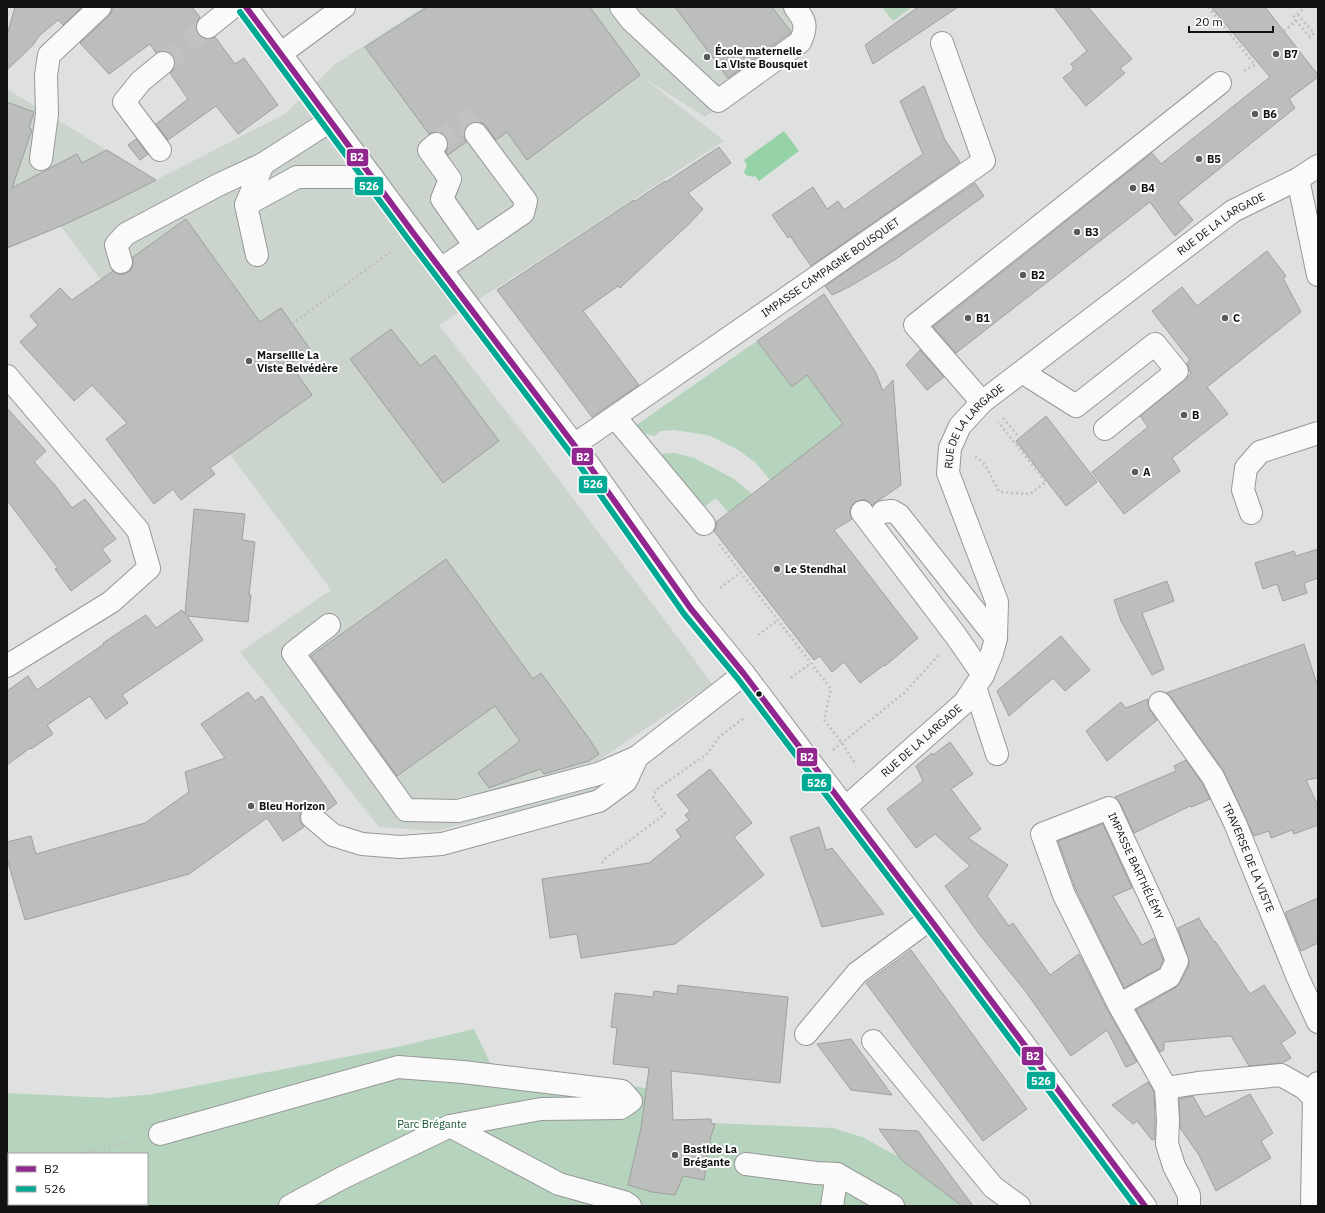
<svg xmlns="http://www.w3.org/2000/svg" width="1325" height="1213" viewBox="0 0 1325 1213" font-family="'IBM Plex Sans',sans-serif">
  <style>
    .built { fill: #ccd4ce }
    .green { fill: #b6d3bd; fill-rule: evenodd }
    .water { fill: #95d2a8 }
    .building { fill: #bcbebc; stroke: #9ea09f }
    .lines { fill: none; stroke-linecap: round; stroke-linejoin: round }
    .minor-tunnel { stroke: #bfc2c0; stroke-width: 22; stroke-dasharray: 22 11; stroke-linecap: butt }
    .minor-casing { stroke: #969897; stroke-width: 24 }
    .path { stroke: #bebfbf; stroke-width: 2.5; stroke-dasharray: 2 3; stroke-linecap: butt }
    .minor { stroke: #fafafa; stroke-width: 22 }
    .bus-1-casing { stroke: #fff; stroke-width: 9 }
    .bus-2-casing { stroke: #fff; stroke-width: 9 }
    .bus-1 { stroke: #91268e; stroke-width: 6 }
    .bus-2 { stroke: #00a994; stroke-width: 6 }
    .poi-dot { fill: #595b5a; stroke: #fff; stroke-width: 1.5 }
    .bus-dot { fill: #111312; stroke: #fff; stroke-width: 1.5 }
    .labels { text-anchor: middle; stroke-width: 4; stroke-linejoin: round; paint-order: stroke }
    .poi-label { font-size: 11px; font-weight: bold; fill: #111312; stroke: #fff; text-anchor: start }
    .street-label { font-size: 11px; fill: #111312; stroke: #fff }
    .park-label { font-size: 11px; fill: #10502b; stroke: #fff }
    .line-badge { stroke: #fff; stroke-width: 1.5 }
    .badge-label { font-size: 11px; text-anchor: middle; font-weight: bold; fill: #fff }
  </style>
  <rect width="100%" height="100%" fill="#dee1df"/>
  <path class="built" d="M424 7H809L815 15 817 28 810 40 705 117 645 79 724 141 439 325 554 473 691 655 712 684 596 762 601 790 435 831 379 827 240 652 331 590 61 226 7 249V89L156 180 285 114 334 65Z"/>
  <g class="green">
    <path d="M882 7H912L893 21Z"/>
    <path d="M757 341 792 386 807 375 895 489 852 519 771 481 756 463 737 449 708 435 674 430 660 431 655 436 643 433 635 426Z"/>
    <path d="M675 453 694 458 734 479 753 495 729 513 716 498 703 508 663 460 662 454Z"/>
    <path d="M474 1029 491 1065 672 1092 673 1120 711 1119V1123L833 1128 862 1137 899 1157 963 1206H7V1093L109 1098 154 1094 402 1046ZM9 1154H147V1204H9Z"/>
  </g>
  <path class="water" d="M784 131 799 151 759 181 755 176 753 177 746 175 744 172 747 165 744 160Z"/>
  <g class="building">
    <path d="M15 7H82L63 25 58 20 39 36 33 45 7 70V35Z"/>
    <path d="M112 7H192L200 17 197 22 196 28 199 35 204 39H209L215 37 235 64 244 58 278 105 238 134 216 106 168 140 156 124 188 99 170 73 175 67V61L172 55 167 51H161L156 53 150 44 109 74 80 43 109 16 112 11Z"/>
    <path d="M427 7H590L640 75 527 160 507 132 496 140 486 126 481 122H475L468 124 464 129V136L466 142 448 155 446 152 448 148V142L446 136 440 132H434L429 134 365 47Z"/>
    <path d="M675 7H772L791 32 728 78Z"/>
    <path d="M918 7H958L873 64 865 45Z"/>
    <path d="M1054 7H1088L1132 59 1120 68 1125 73 1086 106 1063 78 1074 69 1071 64 1087 51Z"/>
    <path d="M1211 7H1265L1318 75V77L1289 99 1295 108 1178 202 1193 220 1175 236 1150 202 956 353 933 327 1152 153 1161 164 1270 77Z"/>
    <path d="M924 86 945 140 960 162 811 266 790 236 788 238 772 215 813 187 827 209 838 201 844 210 923 154 900 101Z"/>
    <path d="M7 102 34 112 29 128 32 130 12 188 77 154 82 163 107 150 156 180 111 203 61 226 7 248Z"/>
    <path d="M136 139 148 154 140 160 128 145Z"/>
    <path d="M719 147 731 163 688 193 703 209 690 223 620 288 618 286 583 311 639 385 592 417 497 290 634 200 635 201 665 181 666 182Z"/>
    <path d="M975 183 984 196 896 259 849 287 832 295 825 286Z"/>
    <path d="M186 219 260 322 281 308 310 349 290 364 312 395 210 468 215 474 181 500 173 489 154 504 106 439 127 423 92 385 74 401 20 342 38 325 30 316 60 288 72 300 113 271 118 274H125L130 271 133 265V257Z"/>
    <path d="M1267 251 1286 276 1283 278 1301 312 1207 387 1228 414 1172 458 1180 471 1124 514 1092 472 1148 427 1140 416 1191 374 1187 363 1190 360 1152 311 1182 287 1197 306Z"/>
    <path d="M824 294 876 373 883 391 893 380 901 485 872 505 866 500H861L855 502 850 508V513L852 519 834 530 918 638 885 666 884 665 860 683 844 662 832 672 820 656 814 660 714 531 717 526 716 522 843 424 807 375 792 387 757 341Z"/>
    <path d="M391 329 420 366 435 355 499 441 443 483 350 359Z"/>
    <path d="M920 350 944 377 927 390 906 365Z"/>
    <path d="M7 408 46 451 34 462 54 484 72 508 85 499 116 539 102 549 111 561 71 591 55 569 58 568 7 500Z"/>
    <path d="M1046 416 1097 482 1066 506 1016 441Z"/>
    <path d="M194 509 245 514 242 540 255 542 249 595H251L248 622 187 616 203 640 122 695 128 703 106 719 90 696 47 725 53 734 31 749 30 748 7 765V691L28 676 37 690 104 644 103 643 121 631 146 615 156 628 182 610 185 614Z"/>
    <path d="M1318 549V578L1304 583 1307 593 1283 601 1277 584 1263 589 1255 563 1294 551 1296 556Z"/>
    <path d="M446 559 533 679 541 673 590 740 599 754 589 761 544 774 540 769 489 788 478 773 520 741 495 706 397 776 311 656Z"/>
    <path d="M1167 581 1174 601 1142 613 1164 669 1152 675 1121 621 1114 600Z"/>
    <path d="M1061 636 1090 670 1065 691 1053 678 1009 716 997 691Z"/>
    <path d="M1304 644 1318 687V778L1306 780 1318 806V825L1294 834 1292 830 1271 838 1269 831 1254 836 1223 770 1170 696 1166 693Z"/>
    <path d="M248 692 255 701 262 696 337 803 325 812 320 807 314 805H308L303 809 300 815V822L304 827 283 841 267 818 189 874 25 920 7 859V842L31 836 36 854 145 823 189 792 185 772 225 758 201 724Z"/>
    <path d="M1148 699V705L1150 710 1157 720 1107 761 1086 731 1121 702 1126 708Z"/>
    <path d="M950 742 973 774 951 789 981 829 968 838 1008 865 987 896 1009 926 1013 923 1050 975 1079 954 1108 1011 1137 1062 1126 1067 1107 1030 1071 1056 1026 992 980 935 945 886 970 866 935 834 916 848 887 809 923 781 916 766 932 753 933 755Z"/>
    <path d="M1186 760 1202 783 1210 799 1191 807 1190 806 1134 833 1120 803 1115 797 1176 771 1174 766Z"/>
    <path d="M710 769 752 823 734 837 764 875 675 944 581 958 577 934 550 938 542 879 649 863 681 837 676 830 689 820 685 815 690 811 677 795Z"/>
    <path d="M1103 824 1132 888 1113 896 1142 945 1154 938 1163 960 1160 968 1124 988 1076 890 1058 841Z"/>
    <path d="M819 827 826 850 832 848 884 914 822 927 790 837Z"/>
    <path d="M1318 898V943L1301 951 1286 915V912Z"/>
    <path d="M1199 918 1205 929H1206L1214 942 1215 941 1250 994 1264 985 1296 1033 1281 1043 1291 1058 1282 1063 1249 1066 1231 1036 1164 1042V1050L1160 1052 1136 1010 1175 988 1180 983 1188 967 1189 961 1178 928Z"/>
    <path d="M911 950 1027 1109 983 1141 866 983Z"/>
    <path d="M678 985 788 997 780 1083 671 1071 673 1120 711 1119V1123L715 1124 711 1136 704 1180 683 1176 675 1195 652 1192 628 1185 641 1128 649 1068 613 1064 617 1028 611 1027 615 993 653 997 654 991 677 994Z"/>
    <path d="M851 1039 892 1095 851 1090 817 1044Z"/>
    <path d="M1148 1082 1154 1092 1155 1120V1139L1152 1140 1137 1121 1133 1124 1112 1105Z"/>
    <path d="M1250 1094 1273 1133 1261 1141 1271 1158 1216 1191 1199 1155 1180 1128 1179 1099 1193 1096 1205 1117Z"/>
    <path d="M879 1129 918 1131 973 1206H962L904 1162 899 1157Z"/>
  </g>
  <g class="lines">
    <g class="minor-tunnel">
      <path d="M163 63 208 27"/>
      <path d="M436 144 466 121 476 134"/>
    </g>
    <defs>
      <g id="minor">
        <path d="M246 7 414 234 581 454 691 609 744 674 808 759 930 919 1145 1206"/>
        <path d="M621 7 631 20 718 101 800 42C808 26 805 21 795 7"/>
        <path d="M208 27 233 7"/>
        <path d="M280 54 344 7"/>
        <path d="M436 144 429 150 450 179 442 199 475 246"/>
        <path d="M160 150 124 102 141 81 163 63"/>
        <path d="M41 159 47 114 46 75 49 55 100 7"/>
        <path d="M1298 179 1318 275"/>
        <path d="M246 205 297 177H372"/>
        <path d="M257 255 246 205 263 164 330 121"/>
        <path d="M121 262 116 245 126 234 218 185 263 164"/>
        <path d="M441 269 523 213 526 201 476 134"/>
        <path d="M1022 372 1076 406 1155 344 1177 371 1105 429"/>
        <path d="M7 376 138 530 149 568 111 602 7 666"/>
        <path d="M982 402 915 325 1220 83"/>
        <path d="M615 417 704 524"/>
        <path id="s1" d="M574 445 984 161 942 43"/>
        <path d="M862 512 956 636 983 675"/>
        <path d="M883 512 892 511 899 515 996 638"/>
        <path d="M1251 513 1243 490 1246 468 1260 452 1318 433"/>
        <path d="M329 625 293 653 406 810 458 811 598 774 637 757 744 674"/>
        <path d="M975 687 997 754"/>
        <path id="s2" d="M1160 703 1213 777 1235 823 1298 978 1318 1022"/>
        <path id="s3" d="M845 808 964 703 983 675 992 653 996 638 997 602 948 473 950 448 960 426 982 402 1233 211 1298 179 1318 166"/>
        <path d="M312 817 333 835 362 844 400 847 442 844 599 801 626 781 637 757"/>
        <path d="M1119 1005 1169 977 1177 961 1162 923 1109 808 1042 834 1064 895 1119 1005 1166 1088"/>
        <path d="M806 1034 857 973 930 919"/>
        <path d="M873 1041 993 1187 1019 1206"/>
        <path d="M160 1134 398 1067 463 1072 622 1091 631 1101 621 1108 541 1109 450 1126"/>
        <path d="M746 1164 816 1173 837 1174 893 1206"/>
        <path d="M290 1206 342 1178 450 1126 559 1184 624 1202 630 1206"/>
        <path d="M832 1206 837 1174"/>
        <path d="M1189 1206V1195L1174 1166 1167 1144 1168 1120 1166 1088 1198 1083 1281 1075 1304 1088 1314 1098 1318 1083"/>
        <path d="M1312 1206 1314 1098"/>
      </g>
    </defs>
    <use href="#minor" class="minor-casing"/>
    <g class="path">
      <path d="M1208 7 1255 65 1242 72"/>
      <path d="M1296 21 1293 17 1306 7"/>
      <path d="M1284 31 1296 21 1310 37 1314 33 1297 14"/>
      <path d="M292 324 393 250"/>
      <path d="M1003 418 1020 438"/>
      <path d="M975 457C990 464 990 480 1000 492L1030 494 1046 482 998 422"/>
      <path d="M719 544 831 689 824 720 842 743 856 765"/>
      <path d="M720 588 741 572"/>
      <path d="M758 635 778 620"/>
      <path d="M791 678 811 663"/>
      <path d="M833 750 904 693 939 655"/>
      <path d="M602 863 606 858 665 814 653 798 656 790 708 753 719 737 744 718"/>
      <path d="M79 1154 135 1140"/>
      <path d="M7 1173 9 1172"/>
    </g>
    <use href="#minor" class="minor"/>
    <defs>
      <path id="bus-1" d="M246 7 414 234 581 454 691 609 744 674 930 919 1145 1206"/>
      <path id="bus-2" d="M240 12 408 239 575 459 684 614 738 679 924 924 1135 1206"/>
    </defs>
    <use href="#bus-1" class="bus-1-casing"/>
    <use href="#bus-2" class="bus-2-casing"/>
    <use href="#bus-1" class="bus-1"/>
    <use href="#bus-2" class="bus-2"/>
  </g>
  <g class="poi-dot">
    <circle cx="1276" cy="54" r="4"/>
    <circle cx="707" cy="57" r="4"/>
    <circle cx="1255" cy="114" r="4"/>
    <circle cx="1199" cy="159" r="4"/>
    <circle cx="1133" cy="188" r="4"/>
    <circle cx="1077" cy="232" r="4"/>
    <circle cx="1023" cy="275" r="4"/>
    <circle cx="968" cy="318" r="4"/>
    <circle cx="1225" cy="318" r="4"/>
    <circle cx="249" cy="361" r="4"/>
    <circle cx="1184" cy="415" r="4"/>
    <circle cx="1135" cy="472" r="4"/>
    <circle cx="777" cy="569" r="4"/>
    <circle cx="251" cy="806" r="4"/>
    <circle cx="675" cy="1155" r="4"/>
  </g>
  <circle class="bus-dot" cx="759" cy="694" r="3.5"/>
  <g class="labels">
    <g class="poi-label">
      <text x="715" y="55">École maternelle<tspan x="715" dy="13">La Viste Bousquet</tspan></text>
      <text x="1284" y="58">B7</text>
      <text x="1263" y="118">B6</text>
      <text x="1207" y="163">B5</text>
      <text x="1141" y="192">B4</text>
      <text x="1085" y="236">B3</text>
      <text x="1031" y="279">B2</text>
      <text x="976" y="322">B1</text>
      <text x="1233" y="322">C</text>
      <text x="257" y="359">Marseille La<tspan x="257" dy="13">Viste Belvédère</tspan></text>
      <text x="1192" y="419">B</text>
      <text x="1143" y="476">A</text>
      <text x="785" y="573">Le Stendhal</text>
      <text x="259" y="810">Bleu Horizon</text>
      <text x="683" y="1153">Bastide La<tspan x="683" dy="13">Brégante</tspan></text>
    </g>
    <g class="street-label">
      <text dy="4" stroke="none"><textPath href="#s3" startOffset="786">RUE DE LA LARGADE</textPath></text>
      <text dy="4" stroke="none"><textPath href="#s1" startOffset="312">IMPASSE CAMPAGNE BOUSQUET</textPath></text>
      <text dy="4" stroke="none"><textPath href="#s3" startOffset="462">RUE DE LA LARGADE</textPath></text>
      <text dy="4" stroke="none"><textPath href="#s3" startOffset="102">RUE DE LA LARGADE</textPath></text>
      <text dy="4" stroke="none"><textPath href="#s2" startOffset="179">TRAVERSE DE LA VISTE</textPath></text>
      <text transform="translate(1136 866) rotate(65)" y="4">IMPASSE BARTHÉLÉMY</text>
    </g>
    <g class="park-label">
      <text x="432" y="1128">Parc Brégante</text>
    </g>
  </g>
  <g class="line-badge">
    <rect x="346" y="148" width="23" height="19" rx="4" fill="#91268e"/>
    <rect x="354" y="176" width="30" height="20" rx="4" fill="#00a994"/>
    <rect x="571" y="447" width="23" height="19" rx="4" fill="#91268e"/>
    <rect x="578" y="475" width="30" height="19" rx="4" fill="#00a994"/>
    <rect x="796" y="747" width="22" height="20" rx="4" fill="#91268e"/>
    <rect x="801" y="773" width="31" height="19" rx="4" fill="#00a994"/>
    <rect x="1021" y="1046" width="23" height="20" rx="4" fill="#91268e"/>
    <rect x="1026" y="1071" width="30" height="19" rx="4" fill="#00a994"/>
  </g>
  <g class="badge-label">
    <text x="357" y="161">B2</text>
    <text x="369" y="190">526</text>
    <text x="583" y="461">B2</text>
    <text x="593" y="488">526</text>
    <text x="807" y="761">B2</text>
    <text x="817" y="787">526</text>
    <text x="1033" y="1060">B2</text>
    <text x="1041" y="1085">526</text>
  </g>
  <rect width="1325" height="1213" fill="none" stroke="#111312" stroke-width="16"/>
  <rect x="8" y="1153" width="140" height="52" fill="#ffffff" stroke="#a0a1a0"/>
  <rect x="16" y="1166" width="20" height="6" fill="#91268e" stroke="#a0a1a0"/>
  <text x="44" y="1173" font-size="12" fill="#111312">B2</text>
  <rect x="16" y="1186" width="20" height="6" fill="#00a994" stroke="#a0a1a0"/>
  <text x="44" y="1193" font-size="12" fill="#111312">526</text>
  <path d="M1189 26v6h84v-6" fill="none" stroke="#111312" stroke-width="2"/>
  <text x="1195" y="26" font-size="12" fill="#111312" stroke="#ffffff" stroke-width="3" paint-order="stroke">20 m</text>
</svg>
